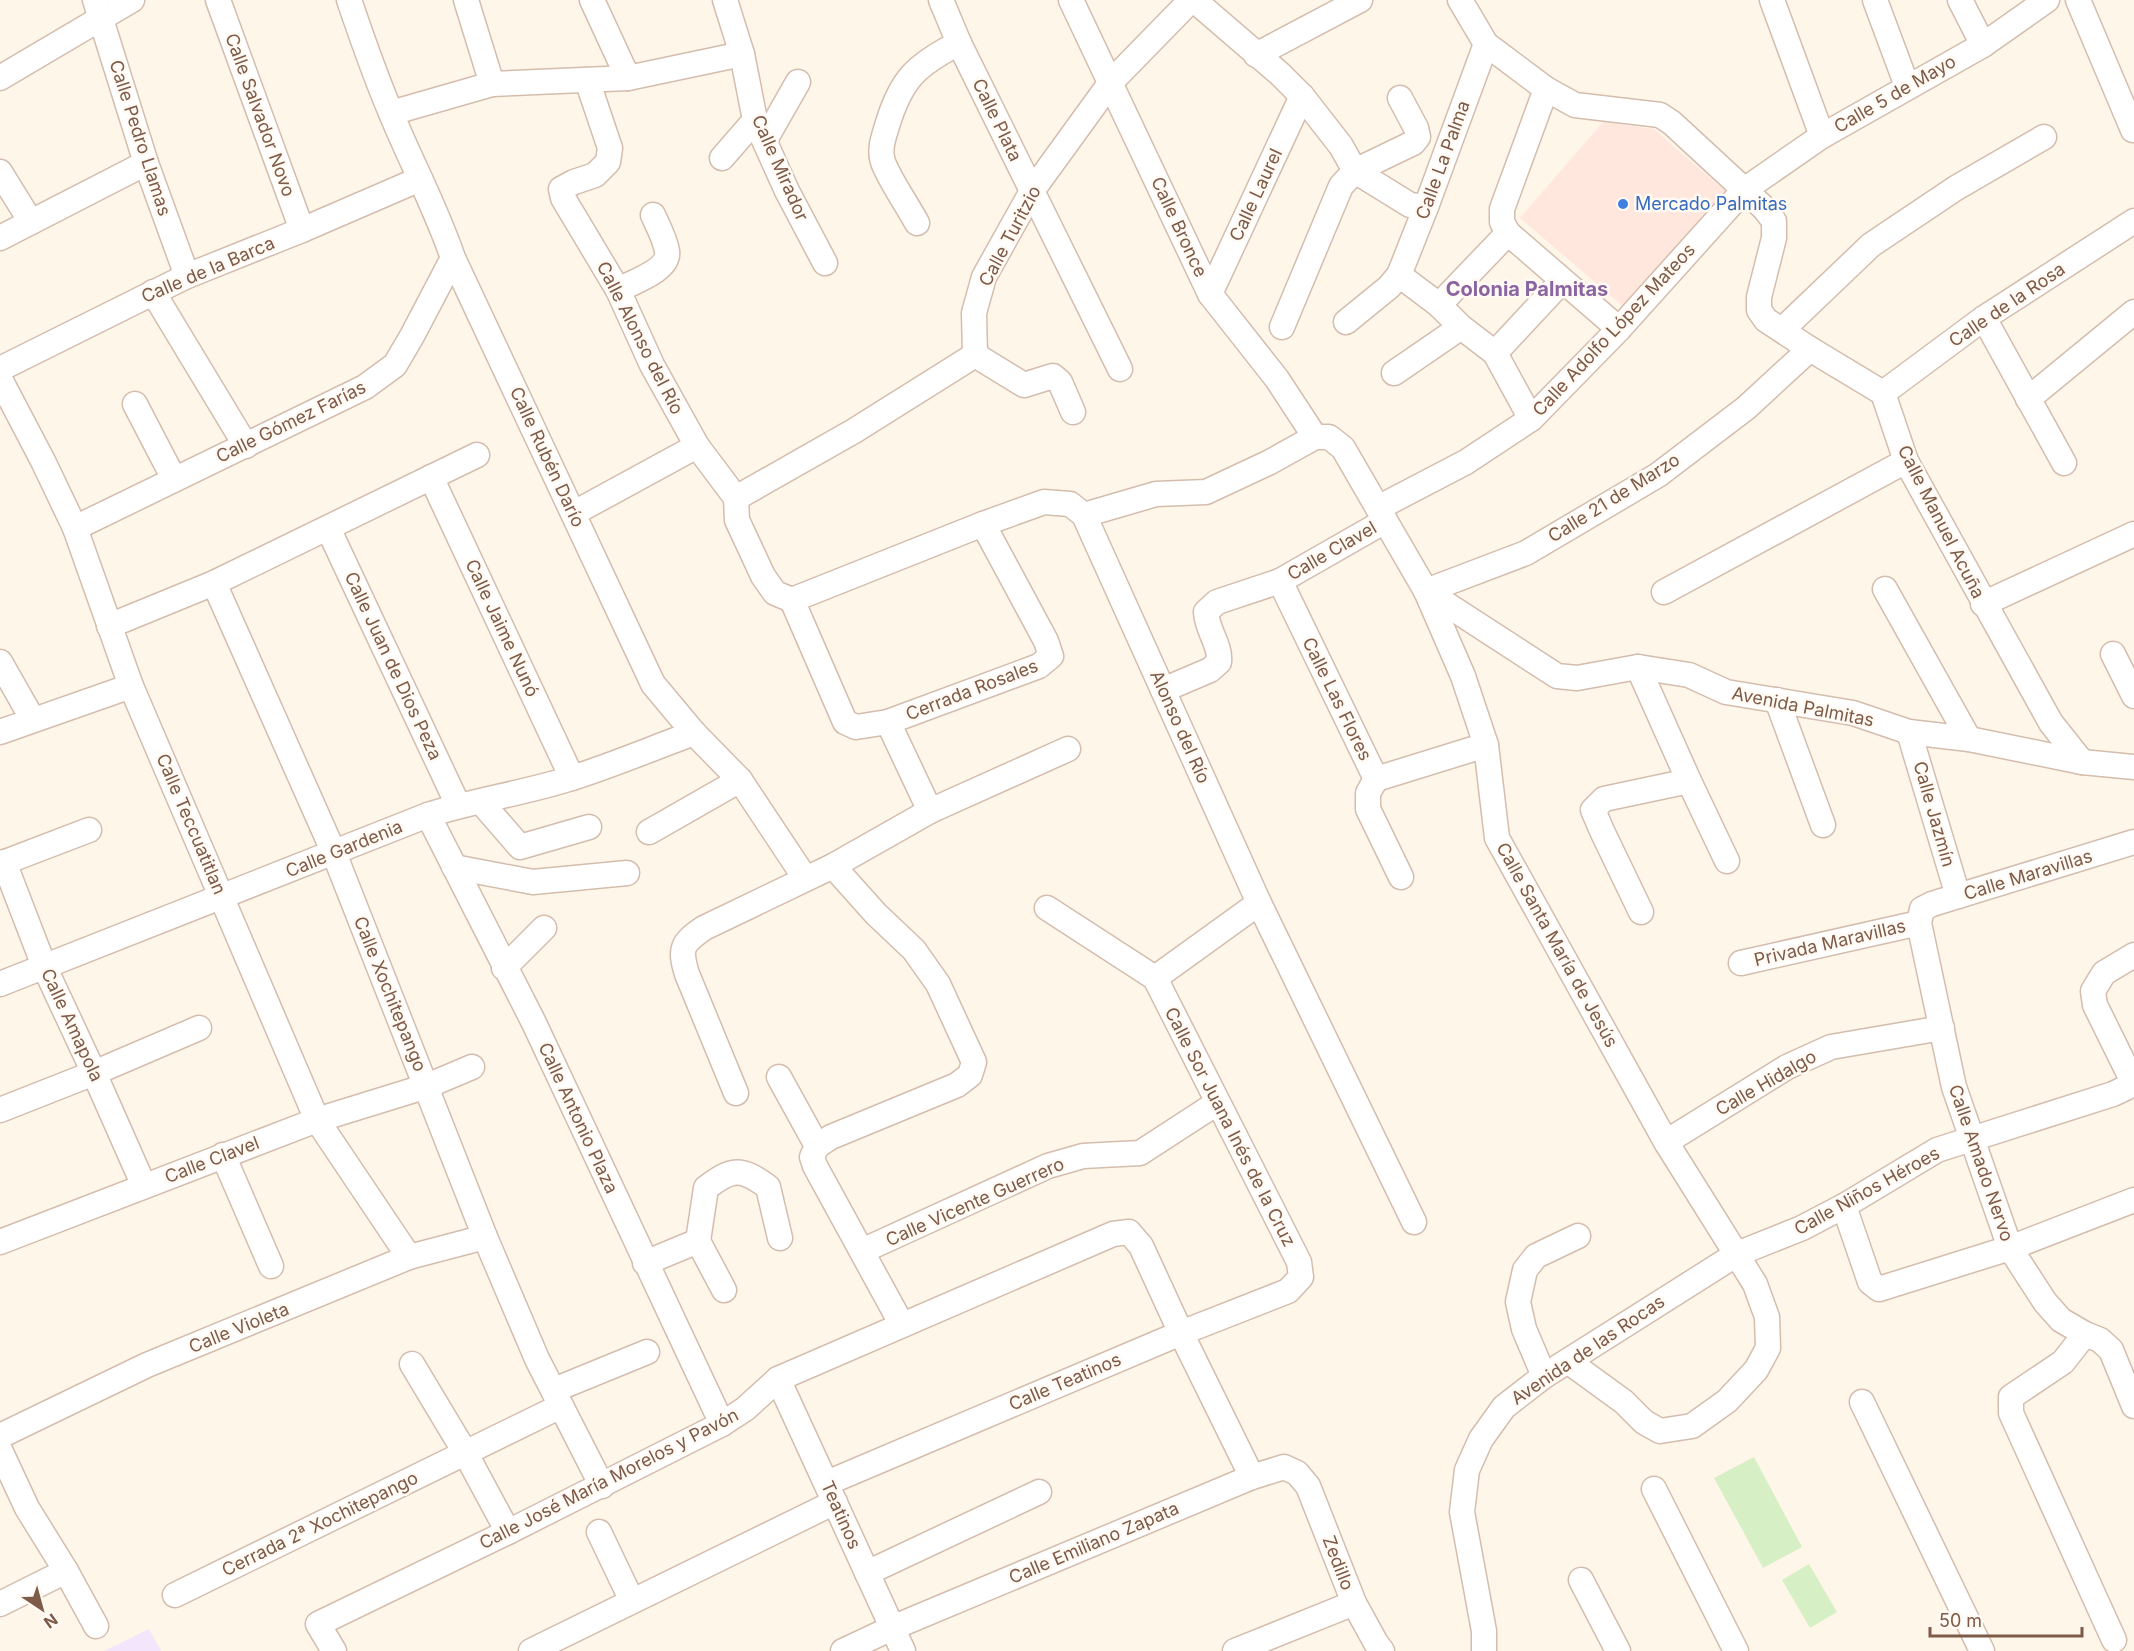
<svg xmlns="http://www.w3.org/2000/svg" width="2134" height="1651" viewBox="0 0 2134 1651" font-family="Inter,sans-serif">
  <style>
    .commercial { fill: #ffe7de }
    .education { fill: #f3e6fc }
    .green { fill: #d7efc5 }
    .lines { fill: none; stroke-linecap: round; stroke-linejoin: round }
    .minor-casing { stroke: #d4bdad; stroke-width: 27 }
    .minor { stroke: #fff; stroke-width: 24 }
    .shop-dot { fill: #3f7fe0; stroke: #fffaf3; stroke-width: 2 }
    .labels { text-anchor: middle; stroke-width: 5; stroke-linejoin: round; paint-order: stroke }
    .street-label { font-size: 18px; fill: #7e5a48; stroke: #fffaf3 }
    .shop-label { font-size: 18px; fill: #366cbe; stroke: #fffaf3; text-anchor: start }
    .neighbourhood-label { font-size: 20px; font-weight: bold; fill: #8b65a1; stroke: #fffaf3 }
  </style>
  <rect width="100%" height="100%" fill="#fff6ea"/>
  <path class="commercial" d="M1603 122 1654 129 1725 191 1625 308 1520 218Z"/>
  <path class="education" d="M149 1629 161 1651H104Z"/>
  <g class="green">
    <path d="M1754 1457 1802 1547 1763 1568 1714 1478Z"/>
    <path d="M1809 1564 1837 1612 1810 1628 1782 1580Z"/>
  </g>
  <g class="lines">
    <defs>
      <g id="minor">
        <path d="M95 0 146 163 187 276"/>
        <path d="M218 0 302 230"/>
        <path d="M349 0C362 38 375 76 391 113 411 162 436 208 453 258L653 684 694 733 740 780 805 878"/>
        <path d="M466 0 492 84"/>
        <path d="M592 0 628 78"/>
        <path d="M725 0 742 54 755 120 787 191 825 263"/>
        <path d="M941 0 959 43 1120 369"/>
        <path d="M1071 0 1210 294 1277 379 1315 437"/>
        <path d="M1194 0 1280 74 1302 96 1341 146 1355 171 1410 205 1426 207"/>
        <path d="M1460 0 1486 44 1546 89 1575 105 1660 115 1672 123 1764 208 1774 221V238L1759 297V310L1766 320 1810 349 1883 393 1906 461 2051 723 2082 762"/>
        <path d="M1772 0 1822 136"/>
        <path d="M1875 0 1907 86"/>
        <path d="M1960 0 1983 45"/>
        <path d="M2078 0 2133 130"/>
        <path d="M1256 55 1360 0"/>
        <path d="M0 78 132 0"/>
        <path d="M587 80 610 148 608 162 595 175 574 182 561 189 563 198 618 290 652 365 697 446 736 498 737 520 763 576 775 593 792 600"/>
        <path d="M1546 89 1502 209V222L1508 233 1619 329"/>
        <path d="M391 113 492 84 628 78 742 54"/>
        <path d="M765 140 798 82"/>
        <path d="M722 158 755 120"/>
        <path d="M0 172 31 222"/>
        <path d="M917 223C908 206 889 179 883 162 879 150 883 139 887 126 901 79 916 65 959 43"/>
        <path d="M0 238 146 163"/>
        <path d="M1399 275 1439 305 1461 327 1495 353 1531 419"/>
        <path d="M618 290C633 282 670 270 667 251 665 239 658 226 653 215"/>
        <path d="M153 292 246 446"/>
        <path d="M1210 294 1302 96"/>
        <path d="M1439 305 1508 233"/>
        <path d="M1984 318 2064 463"/>
        <path d="M1346 322 1389 287 1399 275 1426 207 1486 44"/>
        <path d="M1282 327 1341 186 1355 171 1413 143 1418 137 1416 128 1400 98"/>
        <path d="M1783 329 1871 245 1956 188 2044 137"/>
        <path d="M1495 353 1562 281"/>
        <path d="M975 355 974 313 984 277 1032 191 1111 82 1191 0"/>
        <path d="M975 355 1024 385 1053 376 1060 382 1073 412"/>
        <path d="M0 369 187 276 302 230 420 179"/>
        <path d="M1394 373 1461 327"/>
        <path d="M0 379 43 461 75 528 131 686 317 1120 409 1257"/>
        <path d="M1883 393 1984 318 2134 221"/>
        <path d="M2028 399 2134 312"/>
        <path d="M135 404 174 479"/>
        <path d="M431 477 572 778"/>
        <path d="M736 498 854 431 975 355"/>
        <path d="M1378 508 1466 462 1531 419 1619 329 1744 190 1822 136 1983 45 2047 0"/>
        <path d="M574 513 697 446"/>
        <path d="M1084 515 1156 494 1206 492 1270 462 1315 437H1329L1343 448 1426 591 1463 676 1486 745 1497 838 1666 1142 1755 1284 1767 1317 1768 1348 1756 1370 1727 1401 1692 1426 1660 1431 1644 1422 1624 1402 1569 1362"/>
        <path d="M75 528 365 387 395 365 412 336 453 258"/>
        <path d="M328 528 458 805"/>
        <path d="M1280 581 1376 779"/>
        <path d="M214 583 334 853 485 1237 537 1359 602 1486"/>
        <path d="M1885 589 1969 739"/>
        <path d="M1426 591 1557 676 1577 678 1638 667 1689 675 1726 692 1853 713 1909 732 1969 739 2082 762 2134 767"/>
        <path d="M1426 591 1526 553 1658 475 1746 408 1810 349"/>
        <path d="M1664 592 1906 461"/>
        <path d="M792 600 983 524 1044 502 1070 504 1084 515 1259 903 1414 1222"/>
        <path d="M792 600 845 722 856 727 888 722 1039 666 1051 656 1046 641 983 524"/>
        <path d="M1983 604 2134 534"/>
        <path d="M109 626 214 583 477 455"/>
        <path d="M2113 654 2134 696"/>
        <path d="M0 662 33 720"/>
        <path d="M1638 667 1689 781 1727 861"/>
        <path d="M1163 690 1210 670 1219 662C1221 645 1207 631 1206 612L1217 602 1280 581 1385 521"/>
        <path d="M1777 700 1823 825"/>
        <path d="M888 722 930 811"/>
        <path d="M0 732 131 686"/>
        <path d="M1909 732 1958 896"/>
        <path d="M1376 779 1486 745"/>
        <path d="M1376 779 1368 793V809L1401 877"/>
        <path d="M481 802 520 847 589 827"/>
        <path d="M428 815 534 1023 722 1424"/>
        <path d="M649 832 740 780"/>
        <path d="M2134 842 1932 904 1922 909 1919 923 1954 1087 2010 1248 2045 1302 2061 1320 2085 1334 2100 1340 2111 1350 2134 1406"/>
        <path d="M4 862 44 966 94 1073 144 1186"/>
        <path d="M0 864 89 830"/>
        <path d="M454 867 533 882 627 873"/>
        <path d="M1641 912 1602 831 1593 810 1604 799 1689 781"/>
        <path d="M2134 955 2104 973 2093 991 2095 1005 2134 1084"/>
        <path d="M1741 963 1919 923"/>
        <path d="M504 968 544 928"/>
        <path d="M1155 978 1259 903"/>
        <path d="M0 984 428 815C475 800 525 793 572 778 613 765 653 748 694 733"/>
        <path d="M779 1077 817 1146 812 1157 815 1166 902 1325"/>
        <path d="M736 1093 687 974C679 948 682 943 704 928L833 866 930 811 1068 749"/>
        <path d="M0 1110 94 1073 199 1028"/>
        <path d="M1666 1142 1787 1067 1831 1047 1942 1028"/>
        <path d="M817 1146 831 1137 957 1085 970 1075 974 1062 938 984 914 950 876 914 833 866"/>
        <path d="M223 1155 271 1266"/>
        <path d="M1844 1206 1870 1282 1879 1289 2010 1248 2134 1200"/>
        <path d="M698 1241 706 1188C732 1168 741 1167 768 1187L780 1238"/>
        <path d="M0 1242 317 1120 427 1086 472 1067"/>
        <path d="M862 1251 1048 1166 1083 1156 1140 1153 1217 1103"/>
        <path d="M645 1263 698 1241 724 1290"/>
        <path d="M2085 1334 2063 1362 2011 1397V1413L2114 1640"/>
        <path d="M412 1364 466 1454 508 1532"/>
        <path d="M1544 1376 1524 1329 1518 1302 1525 1270 1536 1256 1578 1236"/>
        <path d="M778 1379 903 1651"/>
        <path d="M554 1390 647 1352"/>
        <path d="M1862 1402 1982 1651"/>
        <path d="M0 1436 147 1365 409 1257 485 1237"/>
        <path d="M0 1450 27 1508 66 1571 96 1626"/>
        <path d="M827 1483 1181 1333 1288 1291 1301 1277 1299 1262 1155 978 1047 908"/>
        <path d="M1654 1489 1736 1651"/>
        <path d="M599 1532 632 1601"/>
        <path d="M867 1573 1039 1492"/>
        <path d="M1581 1580 1618 1651"/>
        <path d="M175 1595 561 1406"/>
        <path d="M0 1604 66 1571"/>
        <path d="M334 1651 318 1624 508 1532 722 1424 745 1409 778 1379 1113 1234 1129 1232 1141 1246 1181 1333 1252 1477"/>
        <path d="M531 1651 835 1502"/>
        <path d="M843 1651 892 1628 1252 1477 1284 1467 1297 1473 1308 1486 1354 1603 1376 1643 1382 1651"/>
        <path d="M1235 1651 1354 1603"/>
        <path d="M1484 1651V1631L1462 1512 1467 1470 1481 1439 1504 1407 1544 1376 1737 1254 1802 1228 1844 1206 1937 1150 2113 1094 2134 1084"/>
      </g>
    </defs>
    <use href="#minor" class="minor-casing"/>
    <use href="#minor" class="minor"/>
  </g>
  <circle class="shop-dot" cx="1623" cy="204" r="6"/>
  <g class="labels">
    <g class="street-label">
      <text transform="translate(1895 94) rotate(-30)" y="6">Calle 5 de Mayo</text>
      <text transform="translate(260 115) rotate(70)" y="6">Calle Salvador Novo</text>
      <text transform="translate(997 120) rotate(64)" y="6">Calle Plata</text>
      <text transform="translate(140 138) rotate(72)" y="6">Calle Pedro Llamas</text>
      <text transform="translate(1443 160) rotate(-70)" y="6">Calle La Palma</text>
      <text transform="translate(780 168) rotate(66)" y="6">Calle Mirador</text>
      <text transform="translate(1256 195) rotate(-65)" y="6">Calle Laurel</text>
      <text transform="translate(1179 227) rotate(65)" y="6">Calle Bronce</text>
      <text transform="translate(1010 236) rotate(-62)" y="6">Calle Turitzio</text>
      <text transform="translate(208 270) rotate(-23)" y="6">Calle de la Barca</text>
      <text transform="translate(2007 305) rotate(-34)" y="6">Calle de la Rosa</text>
      <text transform="translate(1614 330) rotate(-47)" y="6">Calle Adolfo López Mateos</text>
      <text transform="translate(640 338) rotate(63)" y="6">Calle Alonso del Río</text>
      <text transform="translate(291 422) rotate(-26)" y="6">Calle Gómez Farías</text>
      <text transform="translate(547 457) rotate(65)" y="6">Calle Rubén Darío</text>
      <text transform="translate(1614 498) rotate(-32)" y="6">Calle 21 de Marzo</text>
      <text transform="translate(1941 522) rotate(63)" y="6">Calle Manuel Acuña</text>
      <text transform="translate(1332 551) rotate(-30)" y="6">Calle Clavel</text>
      <text transform="translate(502 628) rotate(65)" y="6">Calle Jaime Nunó</text>
      <text transform="translate(393 666) rotate(65)" y="6">Calle Juan de Dios Peza</text>
      <text transform="translate(972 690) rotate(-21)" y="6">Cerrada Rosales</text>
      <text transform="translate(1337 699) rotate(64)" y="6">Calle Las Flores</text>
      <text transform="translate(1803 707) rotate(11)" y="6">Avenida Palmitas</text>
      <text transform="translate(1180 727) rotate(66)" y="6">Alonso del Río</text>
      <text transform="translate(1934 814) rotate(74)" y="6">Calle Jazmín</text>
      <text transform="translate(191 824) rotate(67)" y="6">Calle Teccuatitlan</text>
      <text transform="translate(344 849) rotate(-22)" y="6">Calle Gardenia</text>
      <text transform="translate(2028 875) rotate(-17)" y="6">Calle Maravillas</text>
      <text transform="translate(1830 943) rotate(-13)" y="6">Privada Maravillas</text>
      <text transform="translate(1557 945) rotate(61)" y="6">Calle Santa María de Jesús</text>
      <text transform="translate(390 994) rotate(68)" y="6">Calle Xochitepango</text>
      <text transform="translate(72 1025) rotate(65)" y="6">Calle Amapola</text>
      <text transform="translate(1766 1083) rotate(-30)" y="6">Calle Hidalgo</text>
      <text transform="translate(578 1118) rotate(65)" y="6">Calle Antonio Plaza</text>
      <text transform="translate(1230 1127) rotate(63)" y="6">Calle Sor Juana Inés de la Cruz</text>
      <text transform="translate(212 1160) rotate(-21)" y="6">Calle Clavel</text>
      <text transform="translate(1981 1163) rotate(71)" y="6">Calle Amado Nervo</text>
      <text transform="translate(1867 1191) rotate(-29)" y="6">Calle Niños Héroes</text>
      <text transform="translate(975 1202) rotate(-24)" y="6">Calle Vicente Guerrero</text>
      <text transform="translate(239 1328) rotate(-22)" y="6">Calle Violeta</text>
      <text transform="translate(1588 1350) rotate(-34)" y="6">Avenida de las Rocas</text>
      <text transform="translate(1065 1382) rotate(-23)" y="6">Calle Teatinos</text>
      <text transform="translate(609 1479) rotate(-27)" y="6">Calle José María Morelos y Pavón</text>
      <text transform="translate(841 1515) rotate(66)" y="6">Teatinos</text>
      <text transform="translate(320 1524) rotate(-26)" y="6">Cerrada 2ª Xochitepango</text>
      <text transform="translate(1094 1543) rotate(-23)" y="6">Calle Emiliano Zapata</text>
      <text transform="translate(1338 1563) rotate(69)" y="6">Zedillo</text>
    </g>
    <g class="shop-label">
      <text x="1635" y="210">Mercado Palmitas</text>
    </g>
    <g class="neighbourhood-label">
      <text x="1527" y="296">Colonia Palmitas</text>
    </g>
  </g>
  <g transform="translate(42 1609) rotate(144)" stroke="#fffaf3" stroke-width="4.5" paint-order="stroke">
  <path d="M0-4.5L10 22L0 15L-10 22Z" fill="#7e5a48"/>
  <text y="-9" font-size="16" font-weight="bold" text-anchor="middle" fill="#7e5a48">N</text>
  </g>
  <path d="M1930 1627v9h152v-9" fill="none" stroke="#7e5a48" stroke-width="3"/>
  <text x="1939" y="1627" font-size="18" fill="#7e5a48" stroke="#fffaf3" stroke-width="4.5" paint-order="stroke">50 m</text>
</svg>
